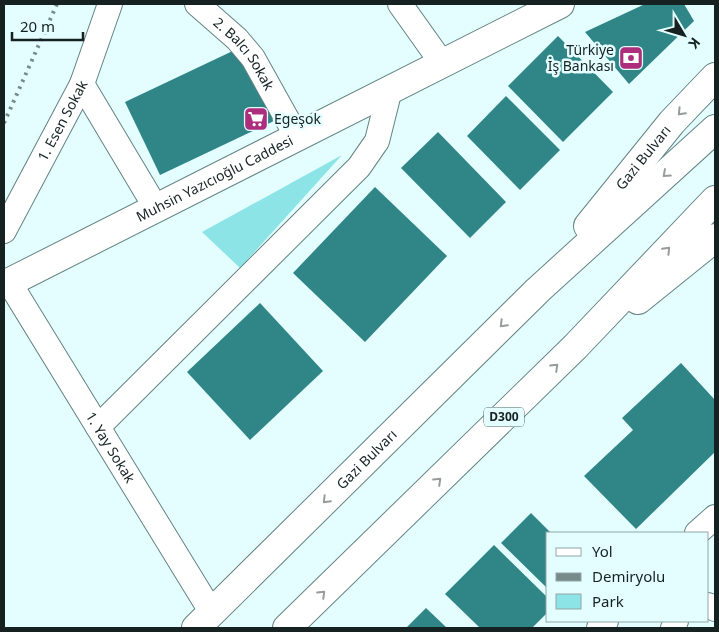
<svg xmlns="http://www.w3.org/2000/svg" width="719" height="632" viewBox="0 0 719 632" font-family="'Noto Sans',sans-serif">
  <style>
    .green { fill: #8de4e6 }
    .building { fill: #308587 }
    .lines { fill: none; stroke-linecap: round; stroke-linejoin: round }
    .minor-casing { stroke: #658384; stroke-width: 26 }
    .tertiary-casing { stroke: #658384; stroke-width: 30 }
    .trunk-casing { stroke: #658384; stroke-width: 30 }
    .minor { stroke: #fff; stroke-width: 24 }
    .tertiary { stroke: #fff; stroke-width: 28 }
    .trunk { stroke: #fff; stroke-width: 28 }
    .rail { stroke: #788b8b; stroke-width: 4; stroke-dasharray: 2.5 5; stroke-linecap: butt }
    .oneway { stroke: #969c9c }
    .labels { text-anchor: middle; stroke-width: 5; stroke-linejoin: round; paint-order: stroke }
    .shield { fill: #e4feff; stroke: #546464; stroke-width: 1 }
    .shield-label { font-size: 12px; font-weight: bold; fill: #162222 }
    .poi-label { font-size: 14px; fill: #162222; stroke: #e4feff; text-anchor: end }
    .street-label { font-size: 14px; fill: #162222; stroke: #e4feff }
  </style>
  <rect width="100%" height="100%" fill="#e4feff"/>
  <path class="green" d="M342 155 240 268 202 232Z"/>
  <g class="building">
    <path d="M645 4H684L694 21 629 84 585 32Z"/>
    <path d="M558 36 613 92 563 142 508 86Z"/>
    <path d="M239 48 274 121 160 175 125 102Z"/>
    <path d="M506 96 560 150 520 190 467 136Z"/>
    <path d="M438 132 506 202 470 238 401 168Z"/>
    <path d="M375 187 447 256 365 342 293 273Z"/>
    <path d="M260 303 323 371 250 440 187 372Z"/>
    <path d="M681 363 715 400V452L636 529 584 476 633 430 622 418Z"/>
    <path d="M531 513 551 533H548V589L501 543Z"/>
    <path d="M494 545 548 598V612L532 628H480L445 594Z"/>
    <path d="M426 608 447 628H406Z"/>
  </g>
  <g class="lines">
    <defs>
      <g id="minor">
        <path id="s1" d="M197 4 237 39 253 58 297 137"/>
        <path d="M400 4 442 63"/>
        <path d="M82 84 156 208"/>
        <path id="s2" d="M4 231 82 84 110 4"/>
        <path id="s3" d="M9 282 212 613"/>
        <path d="M98 427 359 167 377 141 390 89"/>
        <path d="M697 533 715 517"/>
        <path d="M708 605 715 609"/>
        <path d="M599 628 606 621"/>
        <path d="M673 628 676 621"/>
      </g>
      <g id="tertiary">
        <path id="s4" d="M4 285 560 4"/>
      </g>
      <g id="trunk">
        <path id="s5" d="M588 226 672 122 715 77"/>
        <path d="M638 300 715 238"/>
        <path id="s6" d="M196 628 538 290 715 129"/>
        <path d="M287 628 575 347 715 200"/>
      </g>
    </defs>
    <use href="#minor" class="minor-casing"/>
    <use href="#tertiary" class="tertiary-casing"/>
    <use href="#trunk" class="trunk-casing"/>
    <use href="#minor" class="minor"/>
    <use href="#tertiary" class="tertiary"/>
    <use href="#trunk" class="trunk"/>
    <path class="rail" d="M4 123 57 4"/>
  </g>
  <defs><path id="oneway-chevron" d="M-2-3.5L2.5 0L-2 3.5" fill="none" stroke-width="1.6" stroke-linecap="round" stroke-linejoin="round" transform="scale(1.25)"/></defs>
  <g class="oneway">
    <use href="#oneway-chevron" transform="translate(681 112) rotate(134)"/>
    <use href="#oneway-chevron" transform="translate(666 174) rotate(138)"/>
    <use href="#oneway-chevron" transform="translate(667 250) rotate(-46)"/>
    <use href="#oneway-chevron" transform="translate(503 324) rotate(135)"/>
    <use href="#oneway-chevron" transform="translate(555 367) rotate(-44)"/>
    <use href="#oneway-chevron" transform="translate(438 481) rotate(-44)"/>
    <use href="#oneway-chevron" transform="translate(326 500) rotate(135)"/>
    <use href="#oneway-chevron" transform="translate(322 594) rotate(-44)"/>
  </g>
  <defs>
    <symbol id="bank-square" viewBox="-11 -11 22 22"><rect x="-9" y="-9" width="18" height="18" rx="4" fill="#ad2e7c" stroke="#e4feff"/><path d="M-6-4H6V4H-6ZM0-2.3a2.3 2.3 0 1 0 0 4.6a2.3 2.3 0 1 0 0-4.6Z" fill="#fff"/></symbol>
    <symbol id="supermarket-square" viewBox="-11 -11 22 22"><rect x="-9" y="-9" width="18" height="18" rx="4" fill="#ad2e7c" stroke="#e4feff"/><path d="M-6-5.5h2.5l.6 2H6L4.5 2H-2.5L-4.4-4H-6ZM-1.5 3.2a1.3 1.3 0 1 0 .1 0ZM3 3.2a1.3 1.3 0 1 0 .1 0Z" fill="#fff"/></symbol>
  </defs>
  <g fill-rule="evenodd">
    <use href="#bank-square" x="617" y="44" width="28" height="28"/>
    <use href="#supermarket-square" x="242" y="105" width="28" height="28"/>
  </g>
  <g class="labels">
    <rect class="shield" x="484" y="407.5" width="40" height="19" rx="4"/>
    <g class="shield-label">
      <text x="504" y="421">D300</text>
    </g>
    <g class="poi-label">
      <text x="614" y="55">Türkiye<tspan x="614" dy="16">İş Bankası</tspan></text>
      <text x="274" y="124" text-anchor="start">Egeşok</text>
    </g>
    <g class="street-label">
      <text dy="5" stroke="none"><textPath href="#s1" startOffset="69">2. Balcı Sokak</textPath></text>
      <text dy="5" stroke="none"><textPath href="#s2" startOffset="125">1. Esen Sokak</textPath></text>
      <text dy="5" stroke="none"><textPath href="#s5" startOffset="88">Gazi Bulvarı</textPath></text>
      <text dy="5" stroke="none"><textPath href="#s4" startOffset="236">Muhsin Yazıcıoğlu Caddesi</textPath></text>
      <text dy="5" stroke="none"><textPath href="#s3" startOffset="194">1. Yay Sokak</textPath></text>
      <text dy="5" stroke="none"><textPath href="#s6" startOffset="240">Gazi Bulvarı</textPath></text>
    </g>
  </g>
  <rect width="719" height="632" fill="none" stroke="#162222" stroke-width="10"/>
  <rect x="546" y="532" width="162" height="90" fill="#e4feff" stroke="#92a6a7"/>
  <rect x="556" y="548" width="25" height="8" fill="#ffffff" stroke="#92a6a7"/>
  <text x="592" y="557" font-size="15" fill="#162222">Yol</text>
  <rect x="556" y="573" width="25" height="8" fill="#788b8b" stroke="#92a6a7"/>
  <text x="592" y="582" font-size="15" fill="#162222">Demiryolu</text>
  <rect x="556" y="594" width="25" height="15" fill="#8de4e6" stroke="#92a6a7"/>
  <text x="592" y="607" font-size="15" fill="#162222">Park</text>
  <g transform="translate(684 35) rotate(128)" stroke="#e4feff" stroke-width="4" paint-order="stroke">
  <path d="M0-4L9 19L0 12L-9 19Z" fill="#162222"/>
  <text y="-8" font-size="14" font-weight="bold" text-anchor="middle" fill="#162222">K</text>
  </g>
  <path d="M12 32v8h71v-8" fill="none" stroke="#162222" stroke-width="2.5"/>
  <text x="20" y="32" font-size="15" fill="#162222" stroke="#e4feff" stroke-width="4" paint-order="stroke">20 m</text>
</svg>
